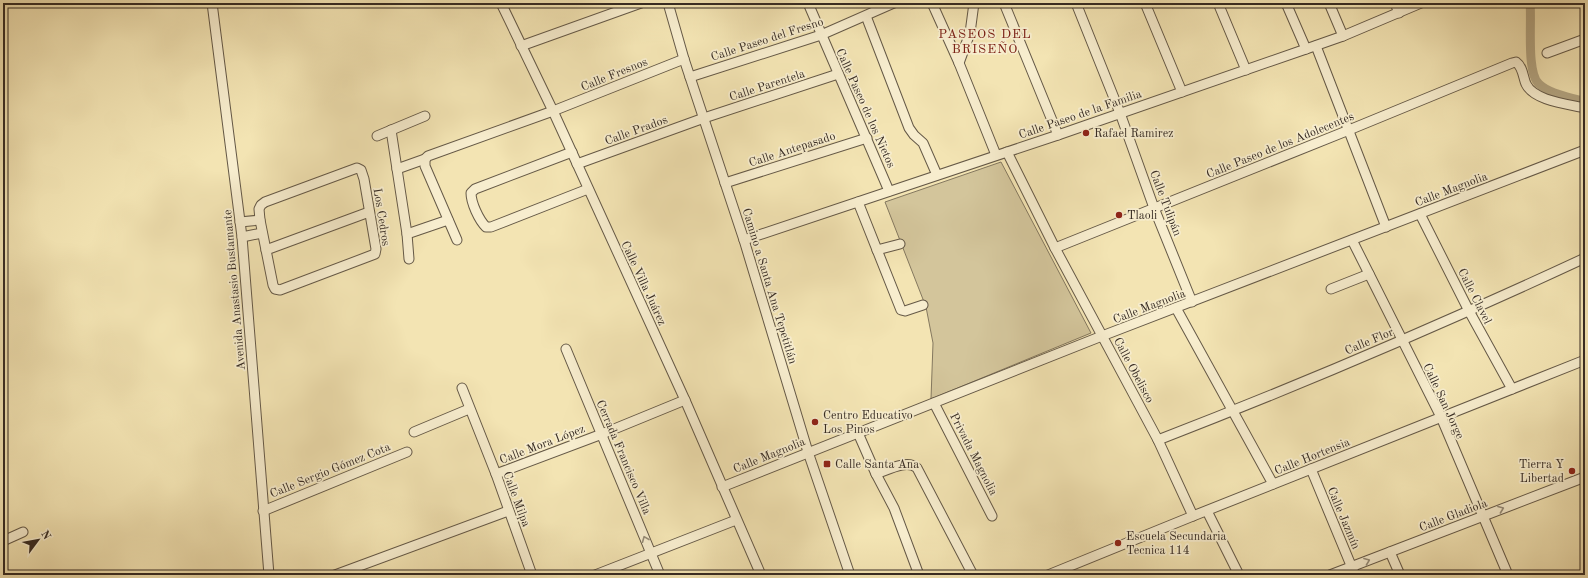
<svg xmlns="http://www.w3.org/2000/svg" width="1588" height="578" viewBox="0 0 1588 578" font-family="'Old Standard TT',serif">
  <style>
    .grass { fill: #d3c59b; stroke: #84785f }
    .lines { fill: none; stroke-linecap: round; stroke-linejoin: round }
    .canal { stroke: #b3a582; stroke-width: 9 }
    .minor-casing { stroke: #655947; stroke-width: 11 }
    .minor { stroke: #f7edce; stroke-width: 9 }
    .oneway { stroke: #968c78 }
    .poi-dot { fill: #8f2418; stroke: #f7edce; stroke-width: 1.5 }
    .labels { text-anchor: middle; stroke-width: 3.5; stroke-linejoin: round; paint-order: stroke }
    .street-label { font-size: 12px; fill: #362b23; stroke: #f7edce }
    .poi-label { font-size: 12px; fill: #362b23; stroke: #f7edce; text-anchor: start }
    .neighbourhood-label { font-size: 13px; letter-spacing: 1px; fill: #7a1f14; stroke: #f7edce }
  </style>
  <rect width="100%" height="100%" fill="#f3e4b3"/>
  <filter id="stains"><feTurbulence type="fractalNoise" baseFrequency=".005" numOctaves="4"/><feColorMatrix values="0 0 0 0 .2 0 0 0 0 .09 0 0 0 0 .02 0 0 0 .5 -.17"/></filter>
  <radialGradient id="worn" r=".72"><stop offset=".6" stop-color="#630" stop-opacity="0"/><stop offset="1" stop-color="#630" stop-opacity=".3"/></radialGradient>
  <path class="grass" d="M1001 162 1091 333 931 399 933 343 926 307 885 202Z"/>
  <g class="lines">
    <path class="canal" d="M1530 3C1532 20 1526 73 1539 84 1551 95 1570 97 1585 102"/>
    <defs>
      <g id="minor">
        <path d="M212 3 242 237 269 575"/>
        <path d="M501 3 553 111 685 400 761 575"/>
        <path d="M668 3 684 59 744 240 808 452 850 575"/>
        <path d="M808 3 889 191"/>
        <path d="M932 3 959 63 996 155"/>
        <path d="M1004 3 1058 135"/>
        <path d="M1076 3 1120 113 1154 208 1192 302"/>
        <path d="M1145 3 1182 92"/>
        <path d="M1218 3 1246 70"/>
        <path d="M1286 3 1306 49"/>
        <path d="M1329 3 1343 36"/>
        <path d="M1395 3 1399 13"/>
        <path d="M866 16 909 128 914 135 923 143 937 175"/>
        <path d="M521 46 641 3"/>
        <path d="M1316 46 1386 227"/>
        <path d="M1547 53 1585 39"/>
        <path d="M959 63 970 33 974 3"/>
        <path d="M690 77 821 35 894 3"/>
        <path d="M391 130 407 234 409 259"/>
        <path d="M377 136 425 116"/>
        <path d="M572 152 475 189 471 193C471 203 479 220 486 227H491L588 189"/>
        <path d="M1007 152 1055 248 1158 440 1193 516"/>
        <path d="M425 159V166L457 240"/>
        <path d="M577 164 704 118 838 74"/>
        <path d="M357 168 361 170 364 179 376 249 375 254 280 290 275 289 273 285 260 220 259 209 261 205 265 202Z"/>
        <path d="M397 169 425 159 428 156 553 111 684 59"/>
        <path d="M725 183 867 138"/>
        <path d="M858 202 901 310 905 311 923 305"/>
        <path d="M1420 214 1469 311 1512 389"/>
        <path d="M240 222 260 220"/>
        <path d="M407 234 448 220"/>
        <path d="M242 237 262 233"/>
        <path d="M744 240 1058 135 1306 49 1343 36 1421 3"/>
        <path d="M1352 240 1441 417 1508 575"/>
        <path d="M1055 248 1349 130 1512 63 1516 62C1523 67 1523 77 1526 84 1534 101 1568 104 1585 108"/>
        <path d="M266 250 369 212"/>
        <path d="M877 250 900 244"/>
        <path d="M1331 289 1369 274"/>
        <path d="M1176 308 1273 484"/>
        <path d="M566 349 660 575"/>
        <path d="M462 388 496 474 532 575"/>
        <path d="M934 403 992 516"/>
        <path d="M414 432 469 409"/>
        <path d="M858 433 876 474 894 508 919 575"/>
        <path d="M1158 440C1303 384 1445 323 1585 258"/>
        <path d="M1311 469 1355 575"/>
        <path d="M496 474 602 434 685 400"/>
        <path d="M876 474C888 470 907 459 917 468L973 575"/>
        <path d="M722 487 1102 336 1585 150"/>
        <path d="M263 511 407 452"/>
        <path d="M1207 511 1239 575"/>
        <path d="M3 541 23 532"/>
        <path d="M1390 552 1400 575"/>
        <path d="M335 575 508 511"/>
        <path d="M595 575 736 520"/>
        <path d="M1048 575 1193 516 1585 360"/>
        <path d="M1330 575 1585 477"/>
      </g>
    </defs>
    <use href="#minor" class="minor-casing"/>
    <use href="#minor" class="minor"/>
  </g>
  <defs><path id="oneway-chevron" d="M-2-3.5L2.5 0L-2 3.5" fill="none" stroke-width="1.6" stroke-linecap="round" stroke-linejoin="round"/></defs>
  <g class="oneway">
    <use href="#oneway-chevron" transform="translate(1501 509) rotate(-21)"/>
    <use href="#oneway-chevron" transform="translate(645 539) rotate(-112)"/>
    <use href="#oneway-chevron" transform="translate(1367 561) rotate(-21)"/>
  </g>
  <g class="poi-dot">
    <circle cx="1086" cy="133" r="4"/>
    <circle cx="1119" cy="215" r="4"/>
    <circle cx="815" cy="422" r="4"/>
    <rect x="823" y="460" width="8" height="8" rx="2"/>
    <circle cx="1572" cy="471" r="4"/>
    <circle cx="1118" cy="543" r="4"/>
  </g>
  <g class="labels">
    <g class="street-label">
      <text transform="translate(767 39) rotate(-18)" y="4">Calle Paseo del Fresno</text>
      <text transform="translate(614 74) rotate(-22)" y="4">Calle Fresnos</text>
      <text transform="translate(767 85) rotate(-18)" y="4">Calle Parentela</text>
      <text transform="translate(866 108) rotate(66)" y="4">Calle Paseo de los Nietos</text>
      <text transform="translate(1080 114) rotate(-19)" y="4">Calle Paseo de la Familia</text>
      <text transform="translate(636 130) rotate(-20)" y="4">Calle Prados</text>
      <text transform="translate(1280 145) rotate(-22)" y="4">Calle Paseo de los Adolecentes</text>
      <text transform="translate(792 149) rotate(-18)" y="4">Calle Antepasado</text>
      <text transform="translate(1451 189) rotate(-21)" y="4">Calle Magnolia</text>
      <text transform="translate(1166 203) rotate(69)" y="4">Calle Tulipán</text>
      <text transform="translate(382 217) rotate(81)" y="4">Los Cedros</text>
      <text transform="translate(644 283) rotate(65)" y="4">Calle Villa Juárez</text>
      <text transform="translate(770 286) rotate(73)" y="4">Camino a Santa Ana Tepetitlán</text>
      <text transform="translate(234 290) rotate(-95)" y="4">Avenida Anastasio Bustamante</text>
      <text transform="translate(1475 296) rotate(63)" y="4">Calle Clavel</text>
      <text transform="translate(1149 306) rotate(-21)" y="4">Calle Magnolia</text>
      <text transform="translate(1369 341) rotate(-23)" y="4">Calle Flor</text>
      <text transform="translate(1134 370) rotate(62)" y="4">Calle Obelisco</text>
      <text transform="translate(1444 401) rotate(65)" y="4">Calle San Jorge</text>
      <text transform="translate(542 444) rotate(-21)" y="4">Calle Mora López</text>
      <text transform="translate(974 454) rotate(63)" y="4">Privada Magnolia</text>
      <text transform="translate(769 455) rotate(-22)" y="4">Calle Magnolia</text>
      <text transform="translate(1312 456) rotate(-22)" y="4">Calle Hortensia</text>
      <text transform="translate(624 457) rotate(67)" y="4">Cerrada Francisco Villa</text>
      <text transform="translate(330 470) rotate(-22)" y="4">Calle Sergio Gómez Cota</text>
      <text transform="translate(517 499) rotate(70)" y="4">Calle Milpa</text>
      <text transform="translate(1453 515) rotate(-21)" y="4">Calle Gladiola</text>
      <text transform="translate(1344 518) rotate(67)" y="4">Calle Jazmín</text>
    </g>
    <g class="poi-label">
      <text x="1094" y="137">Rafael Ramirez</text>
      <text x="1127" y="219">Tlaoli</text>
      <text x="823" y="419">Centro Educativo<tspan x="823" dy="14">Los Pinos</tspan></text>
      <text x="835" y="468">Calle Santa Ana</text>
      <text x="1564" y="468" text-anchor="end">Tierra Y<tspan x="1564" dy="14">Libertad</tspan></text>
      <text x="1126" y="540">Escuela Secundaria<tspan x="1126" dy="14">Tecnica 114</tspan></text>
    </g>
    <g class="neighbourhood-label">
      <text x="985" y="38">PASEOS DEL<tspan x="985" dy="15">BRISEÑO</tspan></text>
    </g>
  </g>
  <rect width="1588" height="578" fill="none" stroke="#f3e4b3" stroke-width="16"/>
  <rect x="4" y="4" width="1580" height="570" fill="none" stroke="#362b23" stroke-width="2"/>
  <rect x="8" y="8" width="1572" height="562" fill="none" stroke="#362b23"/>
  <g transform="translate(38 540) rotate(58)" stroke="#f7edce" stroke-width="3" paint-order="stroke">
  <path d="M0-3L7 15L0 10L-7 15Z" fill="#362b23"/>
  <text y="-6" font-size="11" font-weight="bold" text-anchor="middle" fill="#362b23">N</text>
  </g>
  <rect width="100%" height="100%" filter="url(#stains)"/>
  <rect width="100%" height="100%" fill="url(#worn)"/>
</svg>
